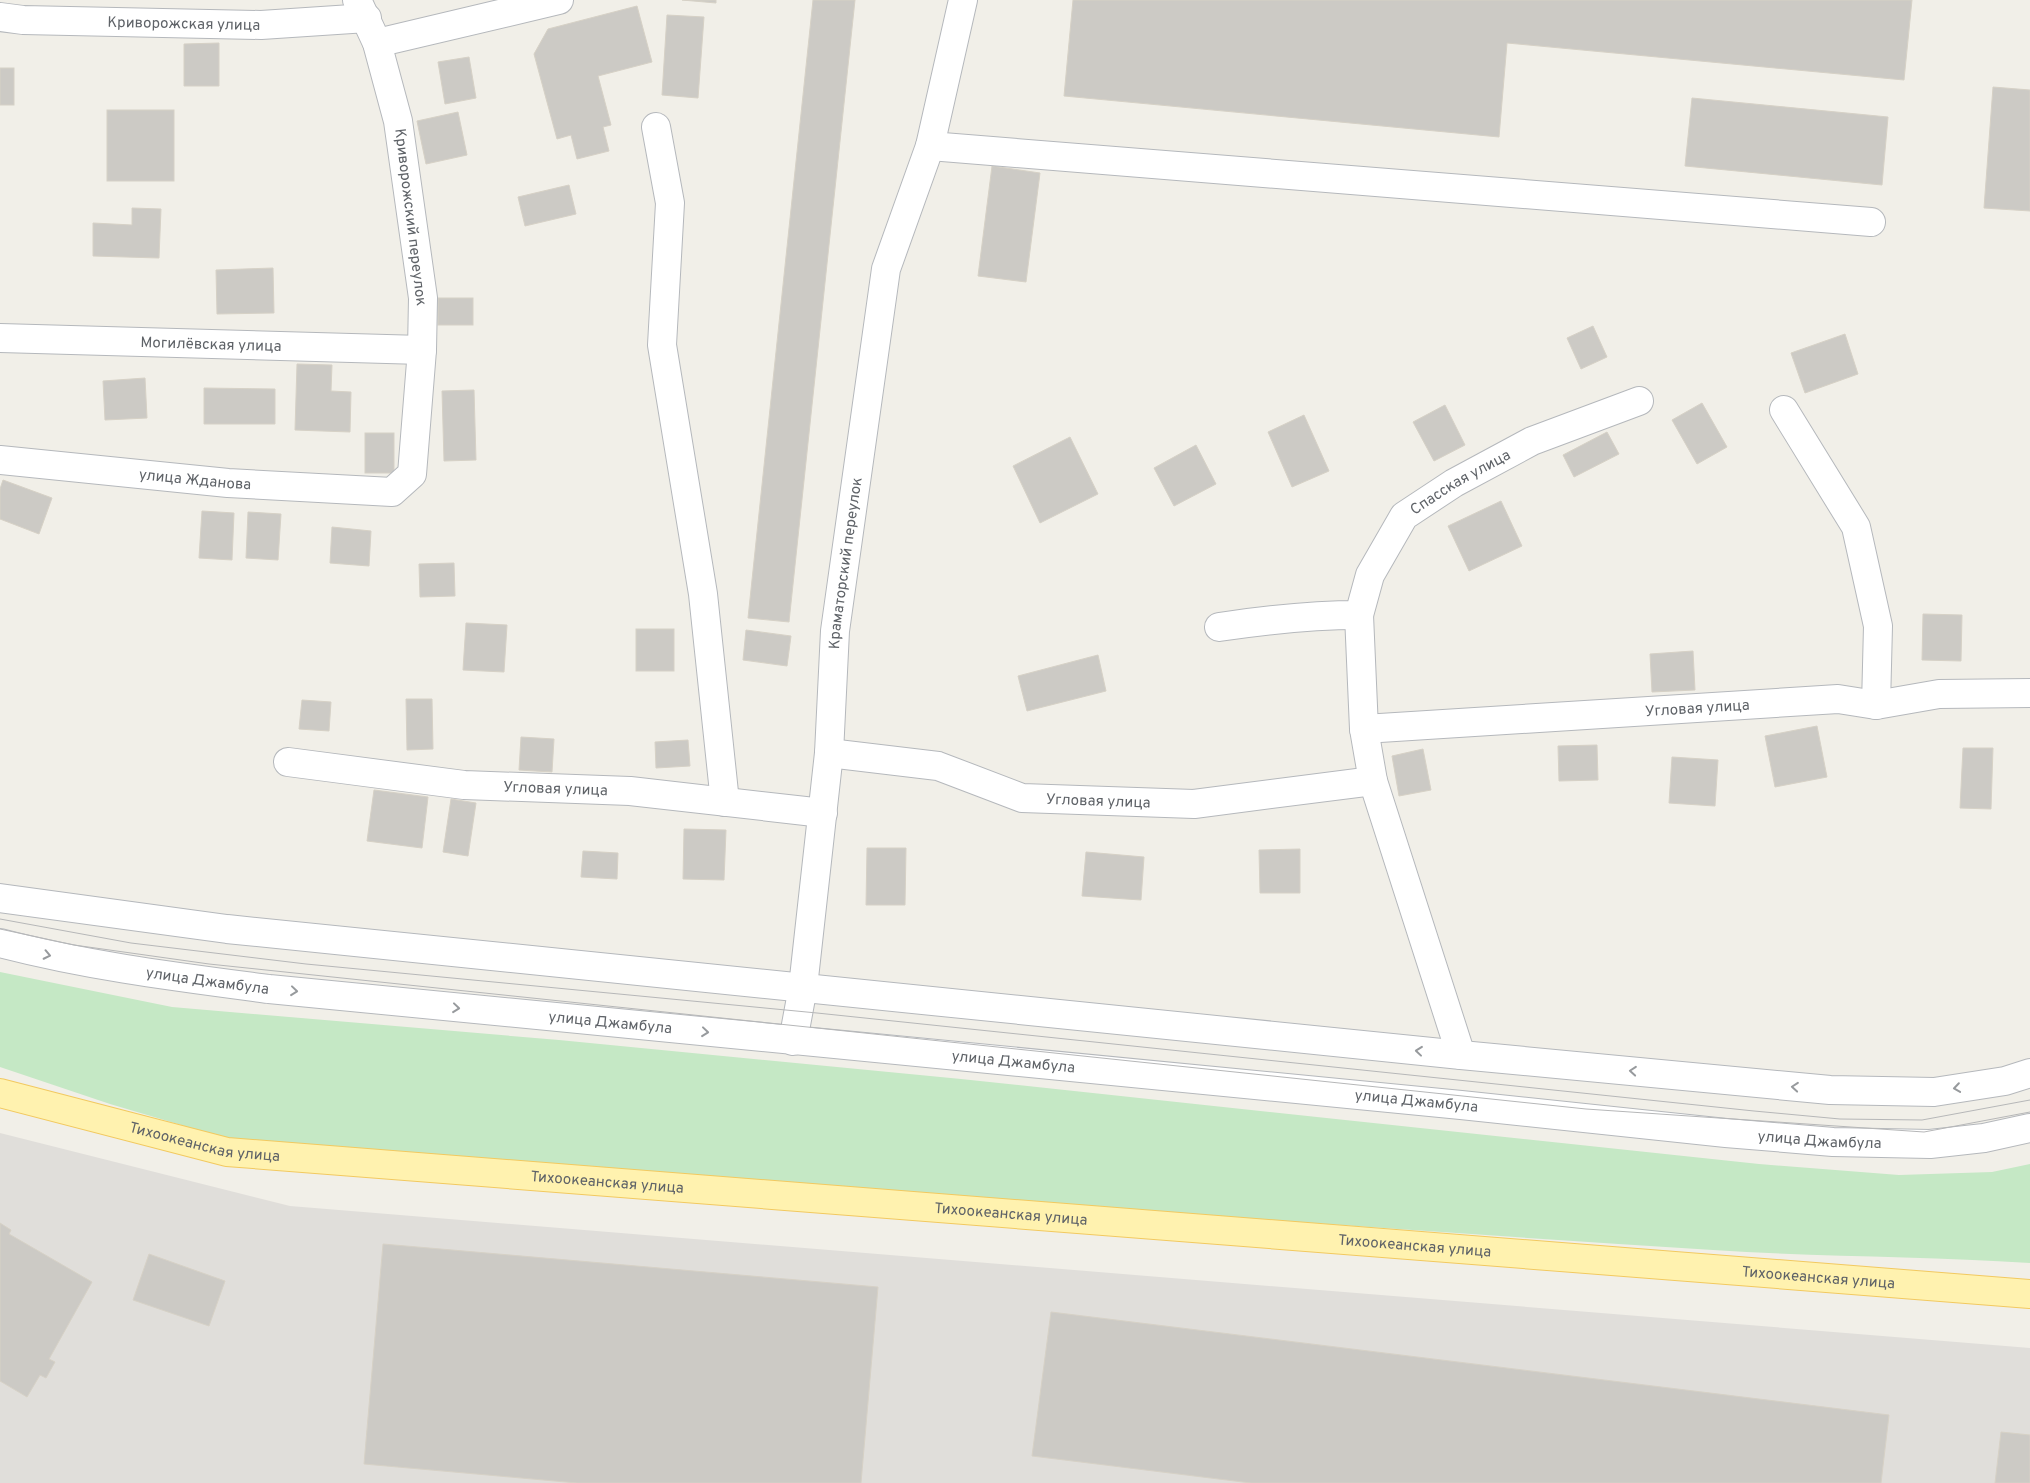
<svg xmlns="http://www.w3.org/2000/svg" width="2030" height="1483" viewBox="0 0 2030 1483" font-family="Overpass,sans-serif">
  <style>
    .industrial { fill: #e0deda }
    .green { fill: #c5e8c5 }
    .building { fill: #cccac5; stroke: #d6d1c6 }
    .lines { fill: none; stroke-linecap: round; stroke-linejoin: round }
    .minor-casing { stroke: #b5b8bc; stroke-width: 30 }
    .major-casing { stroke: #f2c960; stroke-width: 30 }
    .minor { stroke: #fff; stroke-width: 28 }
    .major { stroke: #fff2af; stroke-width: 28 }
    .tram { stroke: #b6b7b8; stroke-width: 1 }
    .oneway { stroke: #979a9d }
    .labels { text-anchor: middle; stroke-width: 4; stroke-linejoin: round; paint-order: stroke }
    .street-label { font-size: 15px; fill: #5f6368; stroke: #fff }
  </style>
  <rect width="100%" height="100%" fill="#f1efe8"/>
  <path class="industrial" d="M0 1133 290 1206 2030 1348V1483H0Z"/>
  <path class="green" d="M0 972 172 1007 559 1040 961 1079 1759 1164 1899 1175 1992 1172 2030 1164V1263C1925 1256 1819 1257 1713 1250 1219 1219 726 1179 232 1140L110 1104 0 1067Z"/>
  <g class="building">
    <path d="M682 0H716V3Z"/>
    <path d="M813 0H855L789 622 748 618Z"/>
    <path d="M1073 0H1912L1904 80 1507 43 1499 137 1064 96Z"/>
    <path d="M637 6 652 62 598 76 611 125 603 127 609 151 577 159 571 135 557 139 534 54 548 29Z"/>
    <path d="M667 15 704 17 698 98 662 95Z"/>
    <path d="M219 43V86H184V44Z"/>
    <path d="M469 57 476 98 445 104 438 62Z"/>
    <rect x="0" y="68" width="14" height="37"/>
    <path d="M1993 87 2030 90V211L1984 208Z"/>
    <path d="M1692 98 1888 117 1882 185 1685 166Z"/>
    <rect x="107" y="110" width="67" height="71"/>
    <path d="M458 112 467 155 426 164 417 121Z"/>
    <path d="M992 166 1040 173 1026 282 978 276Z"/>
    <path d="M569 185 576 214 525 226 518 197Z"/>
    <path d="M132 208 161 209 159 258 93 256V223L132 225Z"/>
    <path d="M273 268 274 313 217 314 216 270Z"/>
    <rect x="438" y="298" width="35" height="27"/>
    <path d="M1593 326 1607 357 1581 369 1567 338Z"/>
    <path d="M1845 334 1858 374 1805 393 1791 353Z"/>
    <path d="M297 364 332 365 331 391 351 392 350 432 295 430Z"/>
    <path d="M145 378 147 418 105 420 103 381Z"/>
    <path d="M204 388 275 389V424H204Z"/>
    <path d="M474 390 476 460 444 461 442 391Z"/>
    <path d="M1702 403 1727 447 1697 464 1672 420Z"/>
    <path d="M1445 405 1465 445 1434 461 1413 422Z"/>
    <path d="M1304 415 1329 471 1292 487 1268 432Z"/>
    <path d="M1607 432 1619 454 1574 477 1563 455Z"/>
    <rect x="365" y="433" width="29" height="40"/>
    <path d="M1070 437 1098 494 1040 523 1013 466Z"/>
    <path d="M1196 445 1216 484 1174 506 1154 468Z"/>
    <path d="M3 480 52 498 39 534 0 519V489Z"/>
    <path d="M1501 501 1522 546 1469 571 1448 526Z"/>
    <path d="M202 511 234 513 232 560 199 558Z"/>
    <path d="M248 512 281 514 278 560 246 558Z"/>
    <path d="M332 527 371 531 369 566 330 563Z"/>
    <path d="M454 563 455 596 420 597 419 564Z"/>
    <path d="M1923 614 1962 615 1961 661 1922 660Z"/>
    <path d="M466 623 507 625 504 672 463 670Z"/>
    <rect x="636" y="629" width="38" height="42"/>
    <path d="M746 630 791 636 787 666 743 660Z"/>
    <path d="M1693 651 1695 690 1652 692 1650 654Z"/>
    <path d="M1098 655 1106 691 1027 711 1018 676Z"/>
    <path d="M406 699H432L433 749 407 750Z"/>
    <path d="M302 700 331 702 329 731 299 729Z"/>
    <path d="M1817 726 1827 777 1775 787 1765 736Z"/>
    <path d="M521 737 554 739 552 772 519 770Z"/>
    <path d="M688 740 690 766 656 768 655 742Z"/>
    <path d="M1597 745 1598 780 1559 781 1558 746Z"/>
    <path d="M1963 748H1993L1991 809 1960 808Z"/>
    <path d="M1423 749 1431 790 1399 796 1392 756Z"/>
    <path d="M1672 757 1718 760 1715 806 1669 803Z"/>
    <path d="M374 790 428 797 422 848 367 841Z"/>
    <path d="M451 799 476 803 468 856 443 852Z"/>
    <path d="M684 829 726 830 724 880 683 879Z"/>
    <path d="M867 848H906L905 905H866Z"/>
    <path d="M1300 849V893H1260L1259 850Z"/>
    <path d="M583 851 618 853 617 879 581 877Z"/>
    <path d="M1086 852 1144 857 1141 900 1082 896Z"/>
    <path d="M0 1223 11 1230 9 1234 92 1282 49 1359 55 1362 46 1378 40 1375 27 1397 0 1381Z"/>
    <path d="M383 1244 878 1287 861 1483H577L364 1464Z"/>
    <path d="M149 1254 225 1281 209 1326 133 1300Z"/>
    <path d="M1051 1312 1889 1415 1881 1483H1251L1032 1456Z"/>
    <path d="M2001 1432 2030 1435V1483H1995Z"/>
  </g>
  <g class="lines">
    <defs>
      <g id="minor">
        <path id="s1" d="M0 17 23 20 261 25 367 18"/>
        <path d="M377 43 559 0"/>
        <path d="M656 127 670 203 662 345 703 594 725 802"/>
        <path d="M930 146 1871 222"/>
        <path id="s2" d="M0 338 422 350"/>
        <path d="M1784 410 1856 527 1878 626 1876 705"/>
        <path id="s3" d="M0 460 228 483 392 492 412 474 422 350 423 298 398 121 377 43 357 0"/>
        <path d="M1359 615 1364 729 1373 781 1461 1055"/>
        <path id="s4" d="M1219 627C1266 620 1312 615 1359 615L1370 575 1404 516 1454 483 1532 441 1639 401"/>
        <path id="s5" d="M1364 729 1838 699 1876 705 1939 694 2030 693"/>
        <path id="s6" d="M829 753 938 766 1022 798 1194 804 1373 781"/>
        <path id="s7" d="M288 762 464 785 630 791 823 813"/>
        <path d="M0 898 227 929 1461 1055 1830 1090 1934 1092 2005 1081 2030 1073"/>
        <path id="s8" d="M0 943C88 966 178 977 269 989L1461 1105 1726 1133 1833 1142 1930 1144 1984 1138 2030 1128"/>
        <path id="s9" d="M793 1041 803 987 829 753 835 631 886 269 930 146 963 0"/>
      </g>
      <g id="major">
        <path id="s10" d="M0 1093 227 1152 2030 1294"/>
      </g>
    </defs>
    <use href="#minor" class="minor-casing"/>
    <use href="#major" class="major-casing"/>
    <use href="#minor" class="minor"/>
    <use href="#major" class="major"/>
    <g class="tram">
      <path d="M0 919 131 943 306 964 817 1013 1754 1111 1840 1119 1922 1120 2030 1100"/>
      <path d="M0 929 74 945 209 964 1586 1109 1924 1132 2030 1112"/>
    </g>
  </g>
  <defs><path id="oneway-chevron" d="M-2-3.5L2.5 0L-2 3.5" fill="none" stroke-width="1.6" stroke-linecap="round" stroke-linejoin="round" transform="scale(1.25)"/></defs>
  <g class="oneway">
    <use href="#oneway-chevron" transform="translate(47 955) rotate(12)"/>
    <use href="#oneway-chevron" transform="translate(294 991) rotate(6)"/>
    <use href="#oneway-chevron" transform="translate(456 1008) rotate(6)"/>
    <use href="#oneway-chevron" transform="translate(705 1032) rotate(6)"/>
    <use href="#oneway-chevron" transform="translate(1419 1051) rotate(-174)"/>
    <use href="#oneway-chevron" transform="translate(1633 1071) rotate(-175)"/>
    <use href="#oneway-chevron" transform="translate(1795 1087) rotate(-175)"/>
    <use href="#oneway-chevron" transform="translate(1957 1088) rotate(172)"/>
  </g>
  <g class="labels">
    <g class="street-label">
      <text dy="5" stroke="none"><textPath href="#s1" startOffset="184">Криворожская улица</textPath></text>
      <text transform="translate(411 217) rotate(83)" y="5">Криворожский переулок</text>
      <text dy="5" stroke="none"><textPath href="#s2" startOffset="211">Могилёвская улица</textPath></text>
      <text dy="5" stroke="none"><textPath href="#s3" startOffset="196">улица Жданова</textPath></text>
      <text dy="5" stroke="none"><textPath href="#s4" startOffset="316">Спасская улица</textPath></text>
      <text dy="5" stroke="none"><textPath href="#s9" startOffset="481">Краматорский переулок</textPath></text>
      <text dy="5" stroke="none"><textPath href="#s5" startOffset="334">Угловая улица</textPath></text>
      <text dy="5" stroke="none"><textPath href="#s7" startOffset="269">Угловая улица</textPath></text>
      <text dy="5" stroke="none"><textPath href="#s6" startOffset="276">Угловая улица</textPath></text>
      <text dy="5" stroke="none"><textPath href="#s8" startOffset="211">улица Джамбула</textPath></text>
      <text dy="5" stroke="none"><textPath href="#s8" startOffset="616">улица Джамбула</textPath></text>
      <text dy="5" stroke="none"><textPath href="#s8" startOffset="1021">улица Джамбула</textPath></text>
      <text dy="5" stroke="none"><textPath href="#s8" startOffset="1426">улица Джамбула</textPath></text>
      <text dy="5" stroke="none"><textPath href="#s8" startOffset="1831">улица Джамбула</textPath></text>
      <text dy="5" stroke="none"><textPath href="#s10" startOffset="211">Тихоокеанская улица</textPath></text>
      <text dy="5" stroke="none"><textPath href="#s10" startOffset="616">Тихоокеанская улица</textPath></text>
      <text dy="5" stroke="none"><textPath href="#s10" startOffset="1021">Тихоокеанская улица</textPath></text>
      <text dy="5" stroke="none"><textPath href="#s10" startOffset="1426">Тихоокеанская улица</textPath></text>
      <text dy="5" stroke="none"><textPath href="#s10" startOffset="1831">Тихоокеанская улица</textPath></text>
    </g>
  </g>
</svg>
